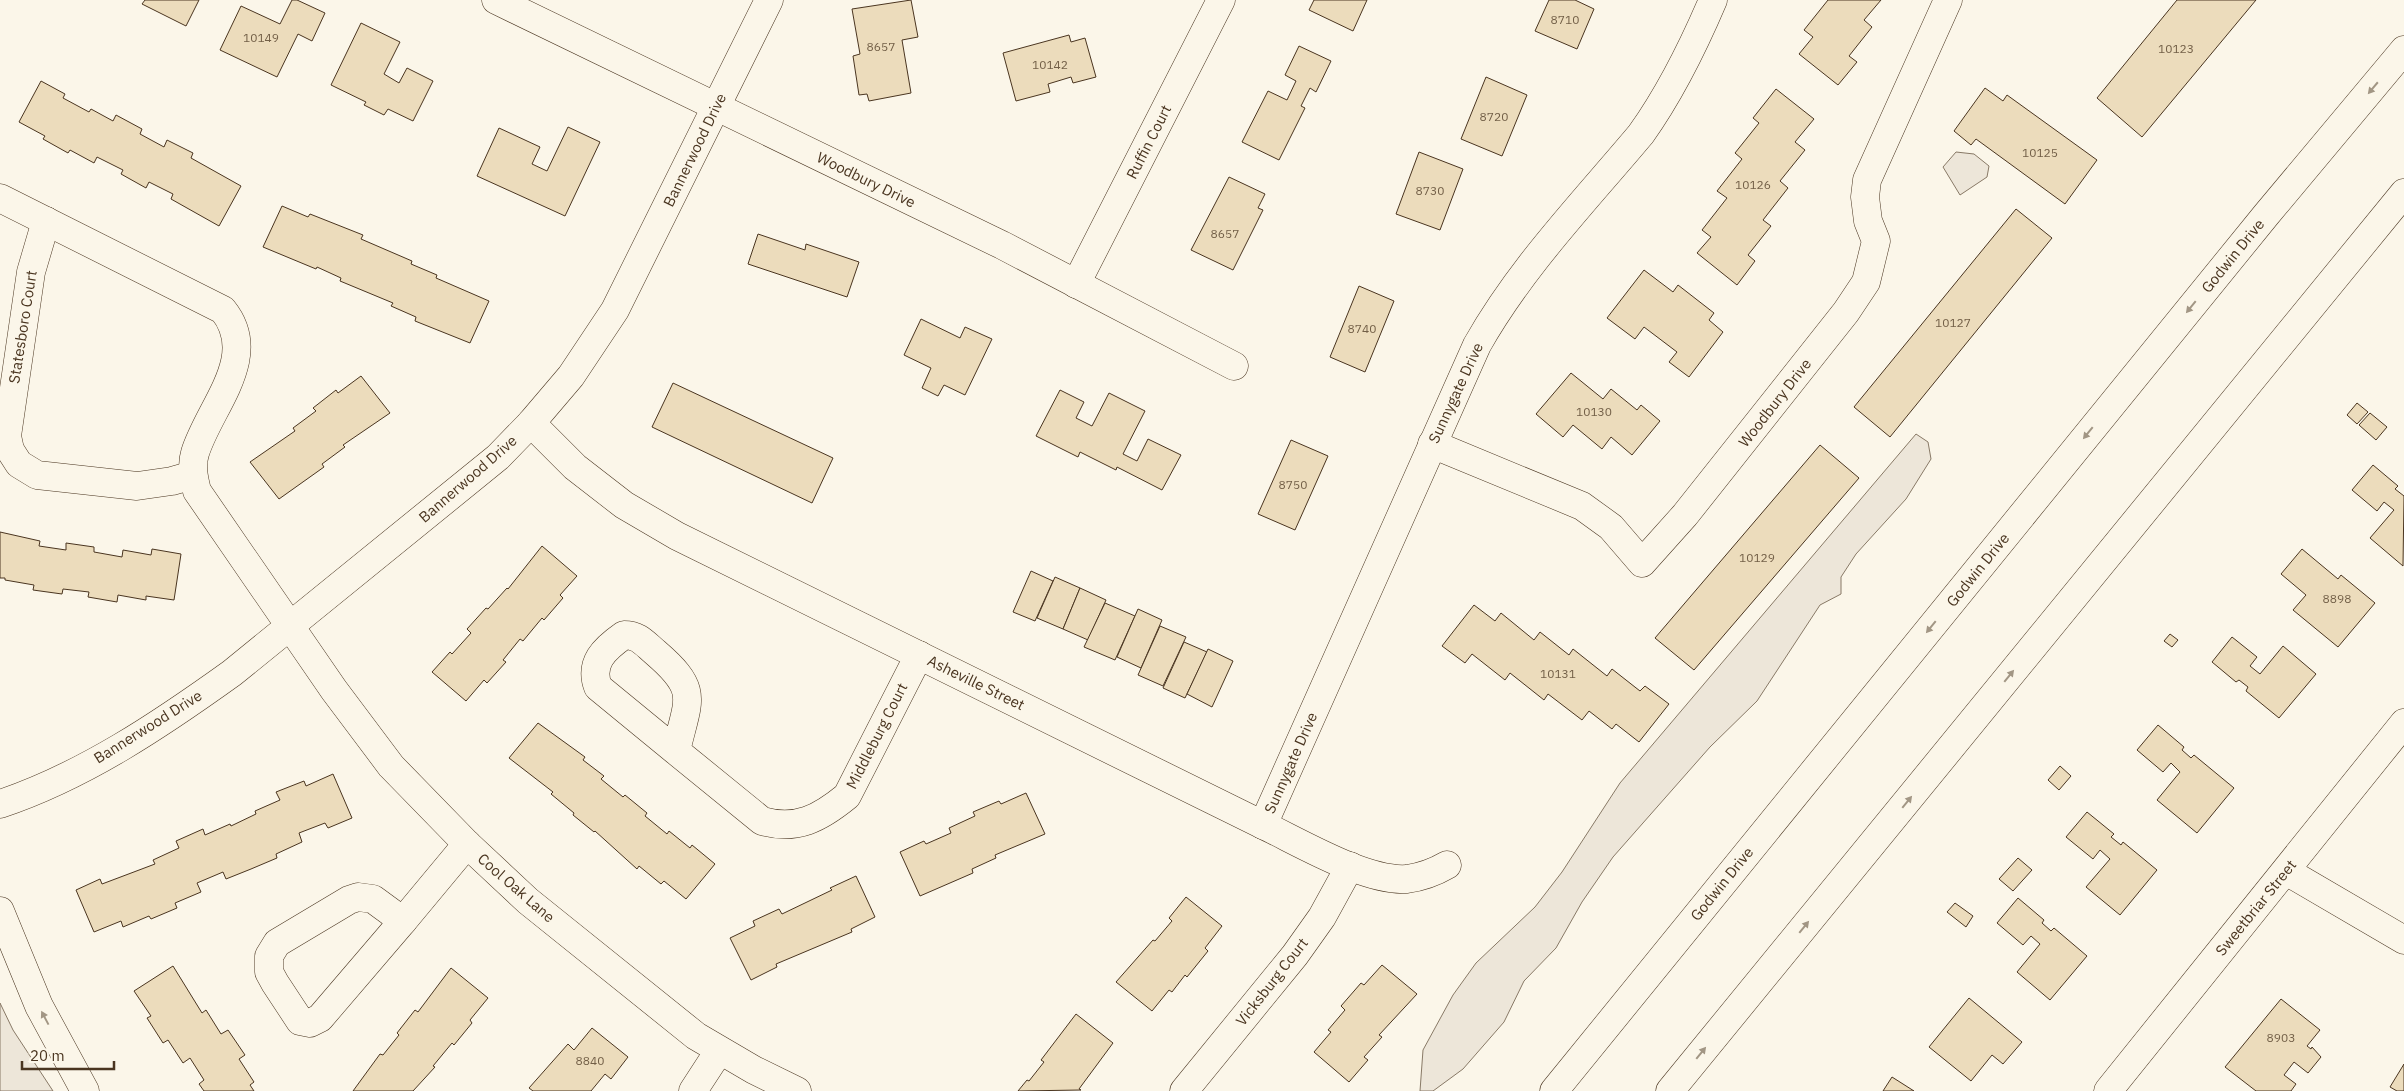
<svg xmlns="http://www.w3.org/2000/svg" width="2404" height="1091" viewBox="0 0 2404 1091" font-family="'IBM Plex Sans',sans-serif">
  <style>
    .green { fill: #ede6d9; stroke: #887966 }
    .building { fill: #ecdcbc; stroke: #4a3520 }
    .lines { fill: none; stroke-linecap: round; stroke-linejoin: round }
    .minor-casing { stroke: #4a3520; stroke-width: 29 }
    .major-casing { stroke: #4a3520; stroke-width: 29 }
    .minor { stroke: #fbf6e9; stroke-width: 28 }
    .major { stroke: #fbf6e9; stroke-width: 28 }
    .oneway { fill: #a29684 }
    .labels { text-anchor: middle; stroke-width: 4; stroke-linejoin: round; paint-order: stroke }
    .number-label { font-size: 12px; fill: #725f47 }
    .street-label { font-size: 15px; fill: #4a3520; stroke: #fbf6e9 }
  </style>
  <rect width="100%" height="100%" fill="#fbf6e9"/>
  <g class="green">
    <path d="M1956 152 1974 154 1989 166 1987 177 1960 195 1943 167Z"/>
    <path d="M1916 434 1928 442 1931 459 1906 499 1856 554 1841 577V594L1820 605 1757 701 1710 747 1613 857 1582 902 1556 948 1524 981 1504 1022 1463 1069 1433 1091H1420L1423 1050 1453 995 1476 963 1535 907 1562 872 1620 783Z"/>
    <path d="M0 1003 13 1030 53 1091H0Z"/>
  </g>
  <g class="building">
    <path d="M145 0H199L186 26 142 4Z"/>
    <path d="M292 0H297L325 13 312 41 298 34 277 77 220 50 241 6 280 24Z"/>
    <path d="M911 0 918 37 902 40 911 93 869 101 867 94 859 95 853 56 860 54 852 9Z"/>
    <path d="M1314 0H1367L1353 31 1309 10Z"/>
    <path d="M1549 0H1575L1594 9 1577 49 1535 31Z"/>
    <path d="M1828 0H1881L1864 20 1872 27 1849 56 1857 62 1838 85 1799 54 1813 37 1804 30Z"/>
    <path d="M2177 0H2256L2142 137 2097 98Z"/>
    <path d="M361 23 400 42 384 74 399 83 407 68 433 81 413 121 388 109 384 115 364 105 366 102 331 85Z"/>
    <path d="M1069 35 1071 42 1085 38 1096 77 1073 83 1071 77 1048 84 1050 92 1016 101 1003 53Z"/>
    <path d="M1299 46 1331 61 1316 92 1310 88 1301 106 1305 108 1279 160 1242 142 1268 91 1287 100 1296 81 1285 75Z"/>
    <path d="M1486 77 1527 95 1502 156 1461 139Z"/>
    <path d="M41 81 65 94 63 98 89 112 91 109 113 121 116 115 142 129 140 134 164 147 167 140 193 153 191 158 241 186 219 226 171 199 173 194 149 182 146 188 121 174 123 170 97 157 94 163 70 150 68 153 43 139 45 136 19 122Z"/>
    <path d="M1985 88 2003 101 2007 95 2097 160 2065 204 1976 139 1971 145 1954 131Z"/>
    <path d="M1776 89 1814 119 1795 142 1805 150 1780 181 1788 188 1763 220 1771 226 1748 255 1755 261 1737 285 1697 253 1711 237 1702 230 1727 198 1717 191 1742 159 1735 153 1759 123 1753 118Z"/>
    <path d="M568 127 600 142 565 216 477 176 499 128 540 147 532 164 547 171Z"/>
    <path d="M1419 152 1463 169 1440 230 1396 214Z"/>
    <path d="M1229 177 1265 194 1258 208 1263 210 1233 270 1191 250Z"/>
    <path d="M282 206 308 217 310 214 363 235 361 239 412 261 411 264 437 275 436 278 489 301 470 343 415 321 416 317 391 306 393 303 340 281 341 278 317 267 316 269 263 247Z"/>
    <path d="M2016 209 2052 238 1890 437 1854 407Z"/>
    <path d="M758 234 805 250 806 244 859 262 847 297 748 264Z"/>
    <path d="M1644 270 1673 292 1678 285 1714 313 1709 320 1723 332 1689 377 1669 362 1677 352 1644 327 1635 339 1607 318Z"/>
    <path d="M1359 286 1394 301 1365 372 1330 357Z"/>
    <path d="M921 319 960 338 965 327 992 339 965 395 944 385 938 396 922 388 931 368 904 355Z"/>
    <path d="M1571 373 1603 399 1611 389 1637 410 1641 405 1660 421 1632 455 1611 437 1602 449 1573 425 1563 437 1536 414Z"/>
    <path d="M361 376 390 413 343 445 345 447 322 464 324 467 279 499 250 462 295 431 293 428 316 411 313 408 336 390 338 393Z"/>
    <path d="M673 383 833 458 812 503 652 427Z"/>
    <path d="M1060 390 1084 402 1076 418 1092 426 1109 393 1145 411 1123 454 1137 461 1148 439 1181 455 1162 490 1117 467 1116 470 1080 452 1078 457 1036 436Z"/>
    <path d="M2357 403 2368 412 2357 424 2347 415Z"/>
    <path d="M2370 413 2387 427 2376 440 2359 425Z"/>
    <path d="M1291 440 1328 456 1295 530 1258 514Z"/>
    <path d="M1820 445 1859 478 1694 670 1655 638Z"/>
    <path d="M2373 465 2398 486 2395 489 2404 496 2403 566 2370 538 2394 510 2384 502 2377 511 2352 490Z"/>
    <path d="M0 532 40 541 39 546 66 550V543L94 547V552L122 557 123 550 151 555 152 549 181 554 174 600 146 596V600L118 595 117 602 88 597 89 592 63 589 62 594 33 590 34 585 5 580V578H0Z"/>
    <path d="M542 546 577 576 560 595 563 598 544 620 542 618 523 641 520 639 503 660 506 662 487 683 484 680 466 701 432 672 450 652 452 654 471 633 467 629 486 608 488 609 507 588 508 589Z"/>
    <path d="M2302 549 2338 579 2341 575 2375 603 2338 647 2293 610 2306 595 2281 574Z"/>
    <path d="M1031 571 1053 581 1035 621 1013 612Z"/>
    <path d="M1055 577 1080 588 1063 629 1037 618Z"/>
    <path d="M1080 588 1106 600 1088 640 1063 629Z"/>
    <path d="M1105 603 1135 616 1115 660 1084 647Z"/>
    <path d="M1474 605 1495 621 1501 613 1534 640 1540 632 1569 655 1573 649 1607 676 1612 669 1640 691 1645 686 1669 704 1639 742 1616 724 1612 729 1589 711 1582 720 1548 694 1544 700 1510 673 1505 680 1472 654 1465 663 1442 646Z"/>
    <path d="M1138 609 1162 620 1141 668 1117 657Z"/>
    <path d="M1160 626 1186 637 1163 686 1138 675Z"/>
    <path d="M2170 634 2178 640 2172 647 2164 641Z"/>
    <path d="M2232 637 2257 657 2250 666 2260 674 2283 646 2316 674 2279 718 2246 691 2248 687 2239 680 2236 682 2212 662Z"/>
    <path d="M1184 642 1207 652 1185 698 1163 688Z"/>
    <path d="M1208 649 1233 661 1212 707 1187 694Z"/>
    <path d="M538 723 585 757 583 760 604 776 601 779 623 797 625 795 647 813 645 816 667 834 669 831 690 848 692 845 715 864 686 899 664 881 661 884 639 866 637 869 595 831 594 832 573 815 574 813 551 794 553 792 509 758Z"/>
    <path d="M2158 725 2184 747 2182 750 2191 758 2194 755 2234 788 2197 833 2157 800 2180 772 2171 763 2163 772 2137 750Z"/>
    <path d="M2060 766 2071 776 2059 790 2048 780Z"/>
    <path d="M333 774 352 818 328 828 325 823 299 833 302 842 276 854 277 858 251 869 226 879 223 872 197 883 201 892 175 903 177 908 151 919 149 916 123 927 121 921 94 932 76 890 100 879 102 884 155 864 153 860 179 848 176 841 203 829 205 835 230 824 231 826 256 814 255 811 280 800 276 792 304 781 306 786Z"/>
    <path d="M1026 793 1045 834 995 855 996 858 972 869 973 873 920 896 900 852 924 841 926 844 951 833 949 828 975 816 973 812 999 801 1001 804Z"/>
    <path d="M2087 812 2114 834 2111 837 2121 845 2123 842 2157 870 2120 915 2086 887 2110 859 2100 850 2093 859 2066 837Z"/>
    <path d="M2018 858 2032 870 2013 891 1999 879Z"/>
    <path d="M856 876 875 917 851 929 852 932 776 964 777 967 751 980 730 938 755 926 753 921 779 909 782 914 832 890 830 888Z"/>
    <path d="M1186 897 1222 926 1205 948 1208 951 1187 977 1185 975 1172 992 1169 990 1152 1011 1116 982 1153 940 1155 941 1172 921 1169 918Z"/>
    <path d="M2018 898 2044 920 2042 923 2051 931 2054 928 2087 956 2050 1000 2017 972 2040 944 2031 936 2023 945 1997 923Z"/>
    <path d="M1955 903 1973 916 1966 927 1947 912Z"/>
    <path d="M1382 965 1417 994 1379 1035 1382 1037 1364 1057 1368 1060 1349 1082 1314 1052 1331 1032 1328 1030 1345 1010 1341 1006 1361 983 1364 985Z"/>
    <path d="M173 966 202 1013 206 1010 221 1034 228 1030 245 1055 239 1059 254 1082 250 1085 254 1091H204L199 1084 204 1080 190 1058 183 1063 168 1040 163 1043 147 1018 151 1016 134 991Z"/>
    <path d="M451 968 488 998 470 1020 472 1023 454 1045 452 1043 433 1066 435 1067 413 1091H353L380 1054 383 1055 399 1035 397 1033 415 1010 418 1012Z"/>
    <path d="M1969 998 2022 1042 2003 1064 1992 1055 1971 1081 1929 1047Z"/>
    <path d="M2281 999 2320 1030 2307 1046 2311 1049 2312 1047 2321 1057 2308 1073 2294 1062 2284 1075 2296 1084 2291 1091H2256L2225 1067Z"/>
    <path d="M1076 1014 1113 1043 1079 1089 1081 1090 1018 1091 1027 1080 1029 1081 1044 1062 1041 1060Z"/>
    <path d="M592 1028 628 1057 611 1079 605 1074 591 1091H533L529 1088 568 1044 574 1050Z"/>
    <path d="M2404 1064V1091H2397L2390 1087Z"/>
    <path d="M1892 1077 1914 1091H1883Z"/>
  </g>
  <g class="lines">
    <defs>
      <g id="minor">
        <path d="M496 0 1002 245 1234 366"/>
        <path d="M0 198 223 310C261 357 209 407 195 453 191 466 194 479 197 491L334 690 391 766 467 844 528 901 696 1036 754 1070 797 1091"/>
        <path d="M46 221 31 272 7 436 10 450 19 464 37 475 137 486 172 481 193 475"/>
        <path d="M1076 284 1221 0"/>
        <path d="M531 423 575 467 624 505 677 536 1263 825C1301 843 1366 882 1407 879 1421 877 1435 872 1447 865"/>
        <path d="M1432 444 1582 506 1611 527 1642 563 1685 515 1846 312 1866 282 1876 241 1868 221 1865 197 1867 180 1948 0"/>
        <path d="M676 751 598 687C589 663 604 649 624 635 639 635 644 643 656 653 700 691 688 699 676 751L762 821C797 831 820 818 847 796L919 655"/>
        <path d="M0 804C84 776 161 724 232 673L498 457 531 423 571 376 615 310 769 0"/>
        <path d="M1263 825 1477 345C1521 267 1584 202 1641 134 1671 92 1693 47 1713 0"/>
        <path d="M2286 871 2404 940"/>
        <path d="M358 897 373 899 403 921 320 1018 310 1023 300 1021 275 983 269 972V956L277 943 349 900Z"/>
        <path d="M403 921 467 844"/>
        <path d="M693 1091 719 1051"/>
        <path d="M1184 1091 1295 955 1322 917 1350 866"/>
        <path d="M2108 1091 2404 723"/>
      </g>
      <g id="major">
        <path d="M0 911 39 1006 85 1091"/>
        <path d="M1554 1091 2266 215 2404 50"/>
        <path d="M1670 1091 2404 193"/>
      </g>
    </defs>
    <use href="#minor" class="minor-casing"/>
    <use href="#major" class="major-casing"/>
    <use href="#minor" class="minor"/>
    <use href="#major" class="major"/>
  </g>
  <defs><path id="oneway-solid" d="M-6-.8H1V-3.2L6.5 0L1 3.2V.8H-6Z" transform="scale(1.25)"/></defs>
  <g class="oneway">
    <use href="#oneway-solid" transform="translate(2373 88) rotate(130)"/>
    <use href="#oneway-solid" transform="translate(2191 307) rotate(129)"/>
    <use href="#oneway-solid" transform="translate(2088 433) rotate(129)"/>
    <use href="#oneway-solid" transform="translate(1931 627) rotate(129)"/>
    <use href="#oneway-solid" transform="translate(2009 676) rotate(-51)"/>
    <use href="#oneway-solid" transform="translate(1907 802) rotate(-51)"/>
    <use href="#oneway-solid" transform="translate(1804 927) rotate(-51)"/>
    <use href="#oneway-solid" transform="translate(45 1018) rotate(-118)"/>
    <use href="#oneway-solid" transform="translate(1701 1053) rotate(-51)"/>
  </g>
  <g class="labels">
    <g class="number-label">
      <text x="1565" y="24">8710</text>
      <text x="261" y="42">10149</text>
      <text x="881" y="51">8657</text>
      <text x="2176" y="53">10123</text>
      <text x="1050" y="69">10142</text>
      <text x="1494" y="121">8720</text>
      <text x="2040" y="157">10125</text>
      <text x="1753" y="189">10126</text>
      <text x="1430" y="195">8730</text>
      <text x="1225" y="238">8657</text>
      <text x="1953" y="327">10127</text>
      <text x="1362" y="333">8740</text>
      <text x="1594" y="416">10130</text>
      <text x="1293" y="489">8750</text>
      <text x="1757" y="562">10129</text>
      <text x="2337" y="603">8898</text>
      <text x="1558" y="678">10131</text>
      <text x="2281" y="1042">8903</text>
      <text x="590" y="1065">8840</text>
    </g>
    <g class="street-label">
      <text transform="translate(1149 142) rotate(-63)" y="5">Ruffin Court</text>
      <text transform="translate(695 150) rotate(-64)" y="5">Bannerwood Drive</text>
      <text transform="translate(866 180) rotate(26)" y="5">Woodbury Drive</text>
      <text transform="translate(2233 256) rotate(-51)" y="5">Godwin Drive</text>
      <text transform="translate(23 327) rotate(-81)" y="5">Statesboro Court</text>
      <text transform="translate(1456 393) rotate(-65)" y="5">Sunnygate Drive</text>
      <text transform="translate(1775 403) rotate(-52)" y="5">Woodbury Drive</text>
      <text transform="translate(468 479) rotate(-41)" y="5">Bannerwood Drive</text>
      <text transform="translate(1978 570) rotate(-51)" y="5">Godwin Drive</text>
      <text transform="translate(976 683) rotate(26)" y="5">Asheville Street</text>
      <text transform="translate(148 727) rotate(-32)" y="5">Bannerwood Drive</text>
      <text transform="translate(877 736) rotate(-63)" y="5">Middleburg Court</text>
      <text transform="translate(1291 763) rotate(-66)" y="5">Sunnygate Drive</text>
      <text transform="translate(1722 884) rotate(-51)" y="5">Godwin Drive</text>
      <text transform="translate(516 888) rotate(41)" y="5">Cool Oak Lane</text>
      <text transform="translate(2256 908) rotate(-51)" y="5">Sweetbriar Street</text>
      <text transform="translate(1272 982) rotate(-52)" y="5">Vicksburg Court</text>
    </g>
  </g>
  <path d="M22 1061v8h92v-8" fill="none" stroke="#4a3520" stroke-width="2.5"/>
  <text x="30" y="1061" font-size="15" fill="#4a3520" stroke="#fbf6e9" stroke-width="4" paint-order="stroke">20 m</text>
</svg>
